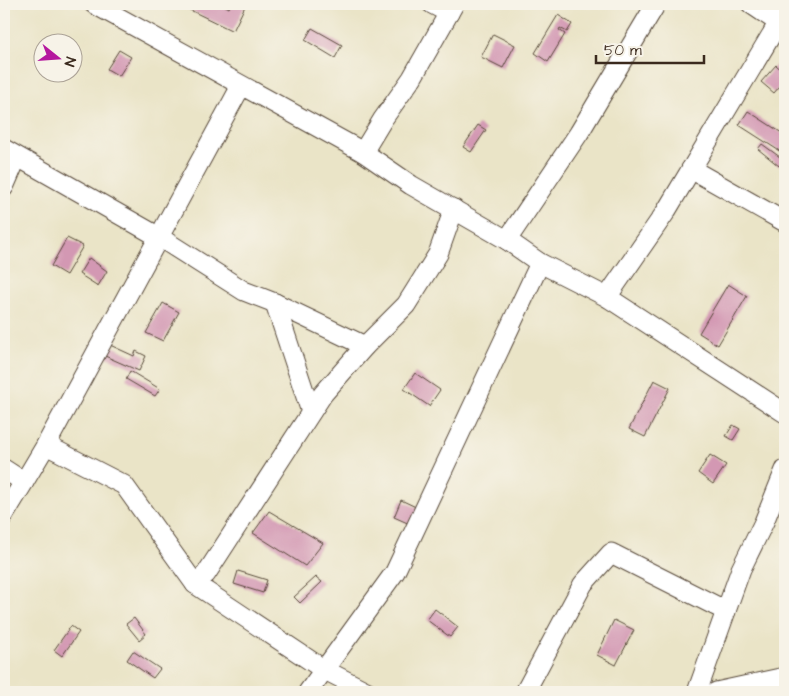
<svg xmlns="http://www.w3.org/2000/svg" width="789" height="696" viewBox="0 0 789 696" font-family="'Architects Daughter',sans-serif">
  <style>
    .building { fill: #d398b3 }
    .lines { fill: none; stroke-linecap: round; stroke-linejoin: round }
    .minor-casing { stroke: #554637; stroke-width: 21 }
    .minor { stroke: #fff; stroke-width: 19 }
  </style>
  <rect width="100%" height="100%" fill="#f7f3e8"/>
  <filter id="ink" filterUnits="userSpaceOnUse"><feTurbulence type="fractalNoise" baseFrequency=".02" numOctaves="2"/><feDisplacementMap in="SourceGraphic" scale="10" xChannelSelector="R" yChannelSelector="G"/><feConvolveMatrix kernelMatrix="1 2 1 2 8 2 1 2 1" color-interpolation-filters="sRGB"/></filter>
  <filter id="wash" filterUnits="userSpaceOnUse"><feTurbulence type="fractalNoise" baseFrequency=".0096" numOctaves="4" result="noise"/><feDisplacementMap in="SourceGraphic" scale="20" xChannelSelector="R" yChannelSelector="G"/><feGaussianBlur stdDeviation="1.12" result="paint"/><feColorMatrix in="noise" values="0 0 0 0 0 0 0 0 0 0 0 0 0 0 0 0 0 1.4 0 .05"/><feComposite in="paint" operator="in"/></filter>
  <g filter="url(#wash)">
    <rect width="100%" height="100%" fill="#eae4c7"/>
    <g id="blocks">
      <g class="building">
        <path d="M191 4H222L229 8 231 4H246L233 31 188 9Z"/>
        <path d="M558 15 572 24 567 32 560 28 559 30 565 34 548 62 535 53Z"/>
        <path d="M312 28 342 45 335 58 305 40Z"/>
        <path d="M493 34 515 45 503 68 481 57Z"/>
        <path d="M119 50 131 57 119 76 107 69Z"/>
        <path d="M776 65 785 73V80L774 93 761 82Z"/>
        <path d="M748 111 785 135V144L781 152 739 125Z"/>
        <path d="M478 125 486 130 471 152 463 147Z"/>
        <path d="M762 144 784 160 779 166 758 149Z"/>
        <path d="M67 238 83 246 66 275 51 266Z"/>
        <path d="M89 258 107 271 98 286 79 274Z"/>
        <path d="M728 284 747 296 718 345 699 333Z"/>
        <path d="M163 303 179 312 163 341 146 333Z"/>
        <path d="M110 345 134 356 136 351 146 356 139 371 105 356Z"/>
        <path d="M130 371 160 389 155 396 126 379Z"/>
        <path d="M415 373 440 390 429 406 404 389Z"/>
        <path d="M654 380 670 388 645 437 629 429Z"/>
        <path d="M733 425 740 429 733 440 726 436Z"/>
        <path d="M710 455 726 465 713 484 698 473Z"/>
        <path d="M401 500 420 509 412 525 394 517Z"/>
        <path d="M269 511 323 543 305 566 253 533Z"/>
        <path d="M238 571 267 580 263 593 234 584Z"/>
        <path d="M316 577 322 582 300 603 294 597Z"/>
        <path d="M435 609 458 627 450 637 427 620Z"/>
        <path d="M134 618 146 634 139 640 126 624Z"/>
        <path d="M614 620 634 630 616 665 597 655Z"/>
        <path d="M71 626 79 632 62 656 54 650Z"/>
        <path d="M133 651 160 669 153 678 127 660Z"/>
      </g>
    </g>
  </g>
  <g filter="url(#ink)">
    <use href="#blocks" fill-opacity="0" stroke="#554637" stroke-width="1"/>
    <g class="lines">
      <defs>
        <g id="minor">
          <path d="M94 4 363 152 411 185 507 240 540 263 607 297 785 413"/>
          <path d="M432 4 449 13"/>
          <path d="M751 4 785 27"/>
          <path d="M4 149 159 237 244 291 275 303 365 346"/>
          <path d="M363 152 383 119 412 78 454 4"/>
          <path d="M691 169 785 222"/>
          <path d="M4 187 17 157"/>
          <path d="M507 240 579 133 656 4"/>
          <path d="M607 297 665 213 785 12"/>
          <path d="M275 303 311 412"/>
          <path d="M46 445 124 485 195 584 323 669 368 692"/>
          <path d="M4 469 24 482 4 515"/>
          <path d="M24 482 46 445 241 86"/>
          <path d="M195 584 206 574 323 394 365 346 406 305 438 254 454 209"/>
          <path d="M308 692 395 572 540 263"/>
          <path d="M525 692 583 584 611 553 726 611"/>
          <path d="M697 692 741 569 764 522 785 470"/>
          <path d="M716 692 785 677"/>
        </g>
      </defs>
      <use href="#minor" class="minor-casing"/>
      <use href="#minor" class="minor"/>
    </g>
  </g>
  <rect width="789" height="696" fill="none" stroke="#f7f3e8" stroke-width="20"/>
  <g transform="translate(58 58) rotate(107)"><circle r="24" fill="#f7f3e8" stroke="#aca397"/>
  <path d="M0-4L9 19L0 12L-9 19Z" fill="#b5179e"/>
  <text y="-8" font-size="14" font-weight="bold" text-anchor="middle" fill="#3b2a1e">N</text>
  </g>
  <path d="M596 55v8h108v-8" fill="none" stroke="#3b2a1e" stroke-width="2.5"/>
  <text x="604" y="55" font-size="15" fill="#3b2a1e" stroke="#f7f3e8" stroke-width="4" paint-order="stroke">50 m</text>
</svg>
